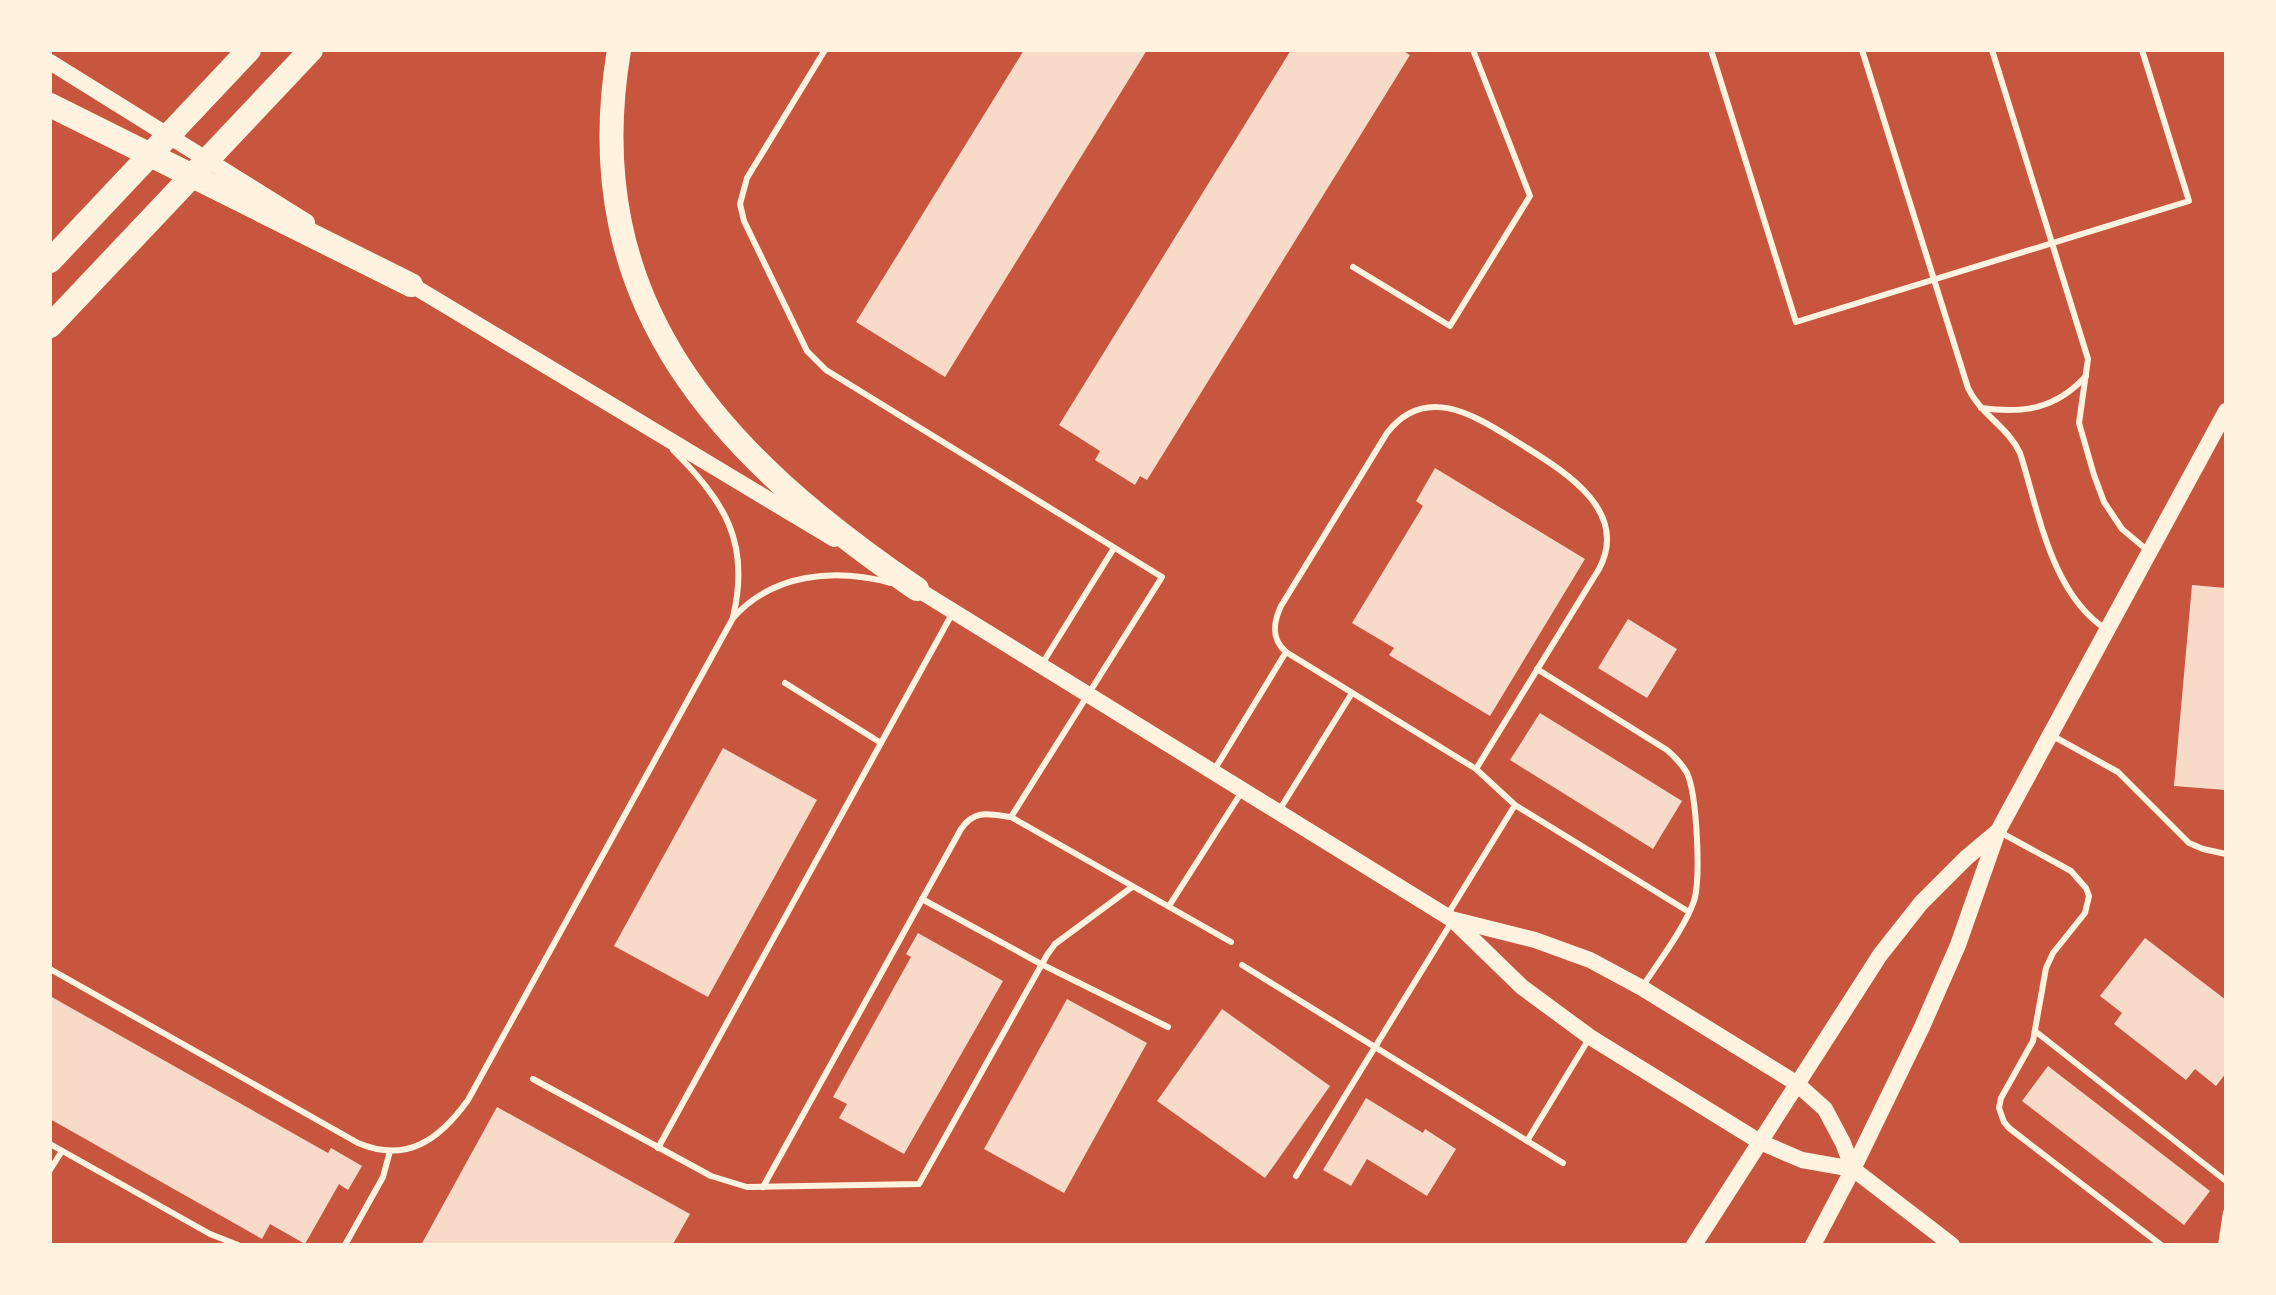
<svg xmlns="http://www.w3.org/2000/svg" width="2276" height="1295" viewBox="0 0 2276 1295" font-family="Inter,sans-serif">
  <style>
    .building { fill: #f7dbc8 }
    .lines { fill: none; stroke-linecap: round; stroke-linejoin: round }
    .service { stroke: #fff3e0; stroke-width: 6 }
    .secondary { stroke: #fff3e0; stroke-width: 16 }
    .motorway { stroke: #fff3e0; stroke-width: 24 }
  </style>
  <rect width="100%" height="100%" fill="#c8553d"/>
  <g class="building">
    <path d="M1024 50H1147L945 377 856 322Z"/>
    <path d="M1291 50H1402L1410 55 1147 480 1140 476 1135 485 1095 460 1100 451 1059 425Z"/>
    <path d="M1435 468 1585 559 1490 716 1389 655 1394 648 1352 623 1423 506 1416 501Z"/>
    <path d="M2192 585 2226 588V790L2174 786Z"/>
    <path d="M1628 619 1677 649 1647 698 1598 668Z"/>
    <path d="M1540 713 1682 801 1653 849 1510 760Z"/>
    <path d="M723 748 817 800 708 997 614 946Z"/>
    <path d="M918 933 1003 981 904 1154 839 1118 847 1104 833 1097 911 957 906 954Z"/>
    <path d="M2145 938 2226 1000V1073L2216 1086 2195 1069 2186 1080 2114 1024 2122 1013 2100 996Z"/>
    <path d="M50 996 328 1153 331 1148 362 1166 348 1190 339 1184 305 1244 270 1224 262 1239 50 1119Z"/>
    <path d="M1067 999 1147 1043 1064 1193 984 1149Z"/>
    <path d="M1222 1009 1330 1086 1265 1178 1157 1101Z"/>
    <path d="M2048 1066 2210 1191 2184 1225 2022 1101Z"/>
    <path d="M1366 1098 1423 1133 1425 1129 1456 1149 1427 1196 1367 1159 1351 1186 1323 1170Z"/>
    <path d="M497 1107 690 1214 673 1244 421 1245Z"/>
  </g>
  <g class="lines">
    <g class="service">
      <path d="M825 50 747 178 740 204 744 221 807 351 826 370 1162 577 1011 817"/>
      <path d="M1711 50 1796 322 2189 201 2142 50"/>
      <path d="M1862 50 1968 388C1980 414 2008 427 2020 453 2039 512 2051 594 2107 630"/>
      <path d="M1992 50 2088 359 2079 423 2094 475 2104 502 2122 529 2147 550"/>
      <path d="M1353 267 1450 326 1530 196 1473 50"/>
      <path d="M1981 408C2023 414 2056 409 2086 376"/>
      <path d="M673 450C724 501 751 542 733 617"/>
      <path d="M1042 664 1114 548"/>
      <path d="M1537 669 1667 750C1675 757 1682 764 1687 773 1697 795 1701 878 1694 901 1684 929 1659 961 1643 986"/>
      <path d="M785 683 881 743"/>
      <path d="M2051 735 2118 772 2189 843 2203 849 2226 854"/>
      <path d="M1476 769 1599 569C1630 511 1565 472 1524 446 1481 420 1428 380 1387 433L1281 606C1273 623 1271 639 1286 652L1476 769 1515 805 1689 912"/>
      <path d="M1213 772 1286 652"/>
      <path d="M1280 809 1352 693"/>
      <path d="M1998 831 2071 871 2086 888 2089 896 2085 913 2053 953 2046 968 2033 1041 2001 1098 1999 1108 2004 1122 2009 1128 2161 1245"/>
      <path d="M922 899 1041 964 1168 1027"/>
      <path d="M1169 906 1241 793"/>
      <path d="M1448 914 1515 805"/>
      <path d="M1242 965 1563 1163"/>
      <path d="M50 969 358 1143C407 1164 440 1139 468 1100L733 618C773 573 835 568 891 583"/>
      <path d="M2035 1031 2226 1181"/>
      <path d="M533 1079 711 1176 747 1187 919 1184 1047 955 1055 944 1132 887"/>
      <path d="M1527 1141 1590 1037"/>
      <path d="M50 1144 210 1234 238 1245"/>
      <path d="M658 1148 952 614"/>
      <path d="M50 1170 62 1151"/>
      <path d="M1296 1176 1451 923"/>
      <path d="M763 1187 961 829C975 809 989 814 1011 817L1231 942"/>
      <path d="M345 1245 383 1177 390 1151"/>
      <path d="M2221 1245 2226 1212"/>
    </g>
    <g class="secondary">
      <path d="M50 62 307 222"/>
      <path d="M405 281 834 539"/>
      <path d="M909 584 1453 920 1522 987 1590 1037 1760 1142 1802 1160 1853 1169 1952 1245"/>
      <path d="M1455 920 1535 940 1590 960 1642 988 1796 1083 1825 1109 1843 1143 1853 1169"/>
      <path d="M1694 1245 1880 955 1921 903 1966 858 1997 832"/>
      <path d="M1813 1245 1853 1169 1922 1027 1958 945 1998 831 2226 411"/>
    </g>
    <g class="motorway">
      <path d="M619 50C576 305 722 456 917 589"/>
      <path d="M50 105 411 285"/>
      <path d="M50 261 249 50"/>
      <path d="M50 326 311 50"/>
    </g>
  </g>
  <rect width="2276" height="1295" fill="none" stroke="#fff3e0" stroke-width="104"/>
</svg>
